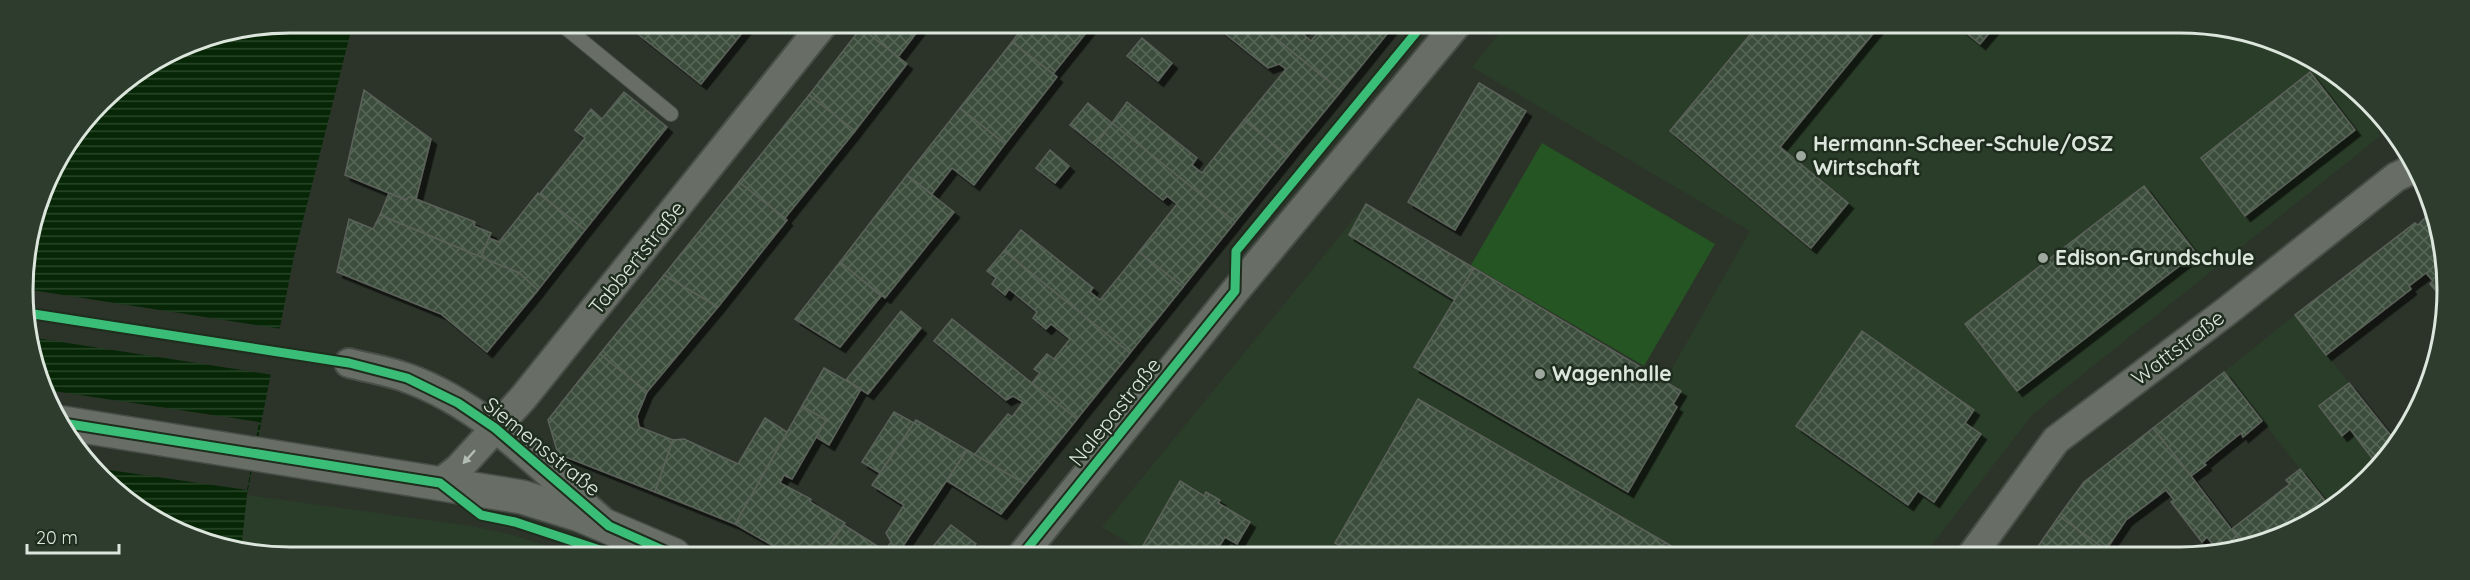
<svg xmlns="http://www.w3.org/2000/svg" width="2470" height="580" viewBox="0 0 2470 580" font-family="Quicksand,sans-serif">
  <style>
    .built { fill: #2a3d29 }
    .pitch { fill: #245522 }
    .water { fill: url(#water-rules) }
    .pier { fill: #2c342a }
    .building { fill: url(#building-cross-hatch); stroke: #5b625a; stroke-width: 1.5; filter: url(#shadow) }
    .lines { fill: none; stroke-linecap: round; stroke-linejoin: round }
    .service-casing { stroke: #494f48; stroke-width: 16 }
    .minor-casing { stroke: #494f48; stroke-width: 32 }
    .secondary-casing { stroke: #494f48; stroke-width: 36 }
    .service { stroke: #686e66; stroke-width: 14 }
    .minor { stroke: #686e66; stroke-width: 28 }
    .secondary { stroke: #686e66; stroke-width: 33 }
    .tram { stroke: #636a61; stroke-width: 1.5 }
    .cycleway-casing { stroke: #1e2d1d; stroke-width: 13 }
    .cycleway { stroke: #3abd76; stroke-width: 9 }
    .oneway { fill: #b3bcb3 }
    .poi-dot { fill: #9ea89e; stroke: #1e2d1d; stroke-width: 2 }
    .labels { text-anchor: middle; stroke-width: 5; stroke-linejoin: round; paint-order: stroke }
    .poi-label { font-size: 21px; font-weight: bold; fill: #dce6dc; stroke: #1e2d1d; text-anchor: start }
    .street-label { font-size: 21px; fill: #dce6dc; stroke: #1e2d1d }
    .rim { fill: none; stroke: #dce6dc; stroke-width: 3 }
  </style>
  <defs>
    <pattern id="water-rules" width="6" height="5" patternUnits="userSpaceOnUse" patternTransform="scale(1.5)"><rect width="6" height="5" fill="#062606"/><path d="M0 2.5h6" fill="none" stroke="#2a462a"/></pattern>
    <pattern id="building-cross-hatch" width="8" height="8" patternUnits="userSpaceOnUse" patternTransform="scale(1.5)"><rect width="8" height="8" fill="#3d4e3c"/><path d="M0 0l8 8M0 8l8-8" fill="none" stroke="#586858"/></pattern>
    <filter id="shadow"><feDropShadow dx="5.5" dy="5.5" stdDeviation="0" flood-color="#0009"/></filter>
  </defs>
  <rect width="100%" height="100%" fill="#2c342a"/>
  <g class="built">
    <path d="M1507 24 2215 25 2314 59 2331 73 2377 126 2380 136 2032 415 1924 555H1148L1102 527 1366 204 1665 381 1750 231 1472 67Z"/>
    <path d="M2295 315 2396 442 2369 479 2330 507 2224 372Z"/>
    <path d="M247 495 471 526 509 534 576 555H255L241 550Z"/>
  </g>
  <path class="pitch" d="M1542 143 1715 244 1644 366 1471 265Z"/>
  <path class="water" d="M290 23H353L294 256 247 495 241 550 156 521 78 453 32 360 23 272 50 172 113 89 188 43Z"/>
  <g class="pier">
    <path d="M25 289 282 329 273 375 29 337Z"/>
    <path d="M47 390 259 422 247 490 95 468 78 453Z"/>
  </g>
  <g class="building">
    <path d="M647 23H750L701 84 638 34Z"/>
    <path d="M865 23H924L898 57 861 28Z"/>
    <path d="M1026 23H1094L1053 74 1012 42Z"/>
    <path d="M1213 24H1258L1341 91 1288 156 1244 120 1286 69 1279 64 1268 68Z"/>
    <path d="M1258 24H1301L1305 27 1301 32 1311 41 1325 24H1395L1341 91Z"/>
    <path d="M1759 24H1881L1780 147 1848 203 1811 248 1670 131Z"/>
    <path d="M1957 25H1996L1980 44Z"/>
    <path d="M861 28 907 64 855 131 809 95Z"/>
    <path d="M1142 38 1172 63 1158 81 1127 56Z"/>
    <path d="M1012 42 1057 77 1005 144 960 108Z"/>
    <path d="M2310 72 2355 130 2245 216 2201 158Z"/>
    <path d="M1479 83 1526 111 1455 230 1408 202Z"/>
    <path d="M364 90 431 139 416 199 409 197 406 200 345 175Z"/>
    <path d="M624 92 667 127 585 230 540 194 585 138 575 130 591 109 602 119Z"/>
    <path d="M809 95 855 131 785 218 739 182Z"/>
    <path d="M1127 102 1197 158 1192 165 1202 173 1244 120 1288 156 1235 222 1112 123Z"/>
    <path d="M1088 103 1112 123 1095 145 1070 125Z"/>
    <path d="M960 108 1005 144 974 185 952 168 932 194 907 175Z"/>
    <path d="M1112 123 1235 222 1183 287 1139 252 1177 204 1167 196 1163 200 1095 145Z"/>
    <path d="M1050 150 1069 166 1055 183 1036 168Z"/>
    <path d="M907 175 954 212 885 298 840 262Z"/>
    <path d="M739 182 787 220 718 307 664 275Z"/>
    <path d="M2144 186 2196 253 2017 391 1965 324Z"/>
    <path d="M389 193 406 200 409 197 416 199 475 222 474 226 491 233 481 257 380 215Z"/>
    <path d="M538 193 585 230 538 290 519 273 481 257 489 238 499 242Z"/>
    <path d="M1366 204 1474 268 1455 300 1349 235Z"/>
    <path d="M380 215 519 273 538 290 487 352 441 314 337 272 349 219 373 229Z"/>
    <path d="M2425 218 2431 224 2438 219V221L2444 300 2430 284 2433 281 2426 273 2409 286 2411 289 2326 355 2295 315 2415 223 2418 225Z"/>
    <path d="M1021 230 1093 288 1090 292 1100 300 1139 252 1183 287 1130 353 1004 251Z"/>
    <path d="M1004 251 1130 353 1077 419 1032 383 1040 373 1034 369 1047 354 1054 359 1070 339 1051 324 1046 329 1033 318 1037 312 1009 289 1005 295 992 284 996 278 987 271Z"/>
    <path d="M840 262 881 296 840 347 795 319Z"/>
    <path d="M1474 268 1681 391 1673 404 1677 407 1628 492 1414 367Z"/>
    <path d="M664 275 718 307 647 392 600 354Z"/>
    <path d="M901 311 921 328 868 394 846 380Z"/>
    <path d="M952 319 1077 419 1025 484 974 455 1008 414 1012 417 1023 402 1013 396 1006 400 934 341Z"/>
    <path d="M1862 331 1974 410 1965 423 1981 434 1934 502 1918 491 1908 505 1796 426Z"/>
    <path d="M600 354 647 392 637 416 639 427 673 440 655 492 558 454 548 420Z"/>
    <path d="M824 368 861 389 829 445 816 437 826 420 802 406Z"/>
    <path d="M2224 372 2262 421 2243 437 2241 433 2204 463 2206 465 2191 476 2153 428Z"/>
    <path d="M2349 383 2396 442 2378 466 2350 429 2342 436 2319 406Z"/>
    <path d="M1418 399 1687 555H1356L1335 543Z"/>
    <path d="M802 406 826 420 792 479 784 475 780 483 811 499 810 502 845 523 822 555H789L735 524Z"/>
    <path d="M894 412 914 423 880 473 862 462Z"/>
    <path d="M765 418 787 432 735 524 655 492 673 440 684 439 738 464Z"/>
    <path d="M916 420 967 450 897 555H891L885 551 891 542 886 533 904 505 872 485Z"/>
    <path d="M2153 428 2191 476 2244 546 2214 555 2219 552 2207 537 2202 542 2171 502 2174 500 2166 490 2126 520 2106 550 2059 516 2084 482Z"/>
    <path d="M967 450 1025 484 1001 514 947 481Z"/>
    <path d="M2300 469 2330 507 2298 530 2244 546 2232 529 2290 484 2286 480Z"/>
    <path d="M1180 481 1204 496 1206 492 1220 500 1218 503 1250 522 1237 544 1225 537 1214 555H1148L1140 551Z"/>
    <path d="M2059 516 2106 550 2102 555H2032Z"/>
    <path d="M844 525 885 551 891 555H822Z"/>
    <path d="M951 525 976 544 967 555H926Z"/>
  </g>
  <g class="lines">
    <defs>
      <path id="service" d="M560 23 671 114"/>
      <g id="minor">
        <path d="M349 363C368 368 388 371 407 378 483 405 542 469 602 521"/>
        <path d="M440 483 458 469 523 398 824 23"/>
        <path d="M1022 555 1235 291 1457 24"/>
        <path d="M1972 555 2056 440 2227 311 2396 177 2413 169"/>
      </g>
      <path id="secondary" d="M63 423 522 497 580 515 674 555"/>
    </defs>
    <use href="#service" class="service-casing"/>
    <use href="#minor" class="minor-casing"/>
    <use href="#secondary" class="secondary-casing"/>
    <use href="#service" class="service"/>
    <use href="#minor" class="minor"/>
    <use href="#secondary" class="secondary"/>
    <path class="tram" d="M1025 555 1218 316"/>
    <defs>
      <g id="cycleway">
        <path d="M27 313 349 363 407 378 458 403 495 428 609 526 674 555"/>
        <path d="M63 423 440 483 481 515 515 522 615 555"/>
        <path d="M1022 555 1235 291 1236 251 1423 24"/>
      </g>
    </defs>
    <use href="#cycleway" class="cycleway-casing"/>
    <use href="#cycleway" class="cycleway"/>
  </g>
  <defs><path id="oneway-solid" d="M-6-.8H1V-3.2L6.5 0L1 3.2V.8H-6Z" transform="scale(1.5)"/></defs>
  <use class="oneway" href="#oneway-solid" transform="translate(469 457) rotate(132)"/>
  <g class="poi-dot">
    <circle cx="1801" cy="156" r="6"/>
    <circle cx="2043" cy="258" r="6"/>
    <circle cx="1540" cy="374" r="6"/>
  </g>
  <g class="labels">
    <g class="poi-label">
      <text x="1813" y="151">Hermann-Scheer-Schule/OSZ<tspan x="1813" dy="24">Wirtschaft</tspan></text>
      <text x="2055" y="265">Edison-Grundschule</text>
      <text x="1552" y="381">Wagenhalle</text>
    </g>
    <g class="street-label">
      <text transform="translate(637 258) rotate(-51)" y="7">Tabbertstraße</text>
      <text transform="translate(2178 348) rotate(-37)" y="7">Wattstraße</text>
      <text transform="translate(1115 412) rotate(-51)" y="7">Nalepastraße</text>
      <text transform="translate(542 447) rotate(39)" y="7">Siemensstraße</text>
    </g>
  </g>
  <path d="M0 0H2470V580H0ZM290 33H2180A257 257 0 0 1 2437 290V290A257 257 0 0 1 2180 547H290A257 257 0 0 1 33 290V290A257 257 0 0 1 290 33Z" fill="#2d3c2c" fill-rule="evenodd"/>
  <path class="rim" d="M290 33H2180A257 257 0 0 1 2437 290V290A257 257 0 0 1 2180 547H290A257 257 0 0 1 33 290V290A257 257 0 0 1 290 33Z"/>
  <path d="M27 544v9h92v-9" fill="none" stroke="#dce6dc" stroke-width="3"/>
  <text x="36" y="544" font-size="18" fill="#dce6dc" stroke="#1e2d1d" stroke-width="4.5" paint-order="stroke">20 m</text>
</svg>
